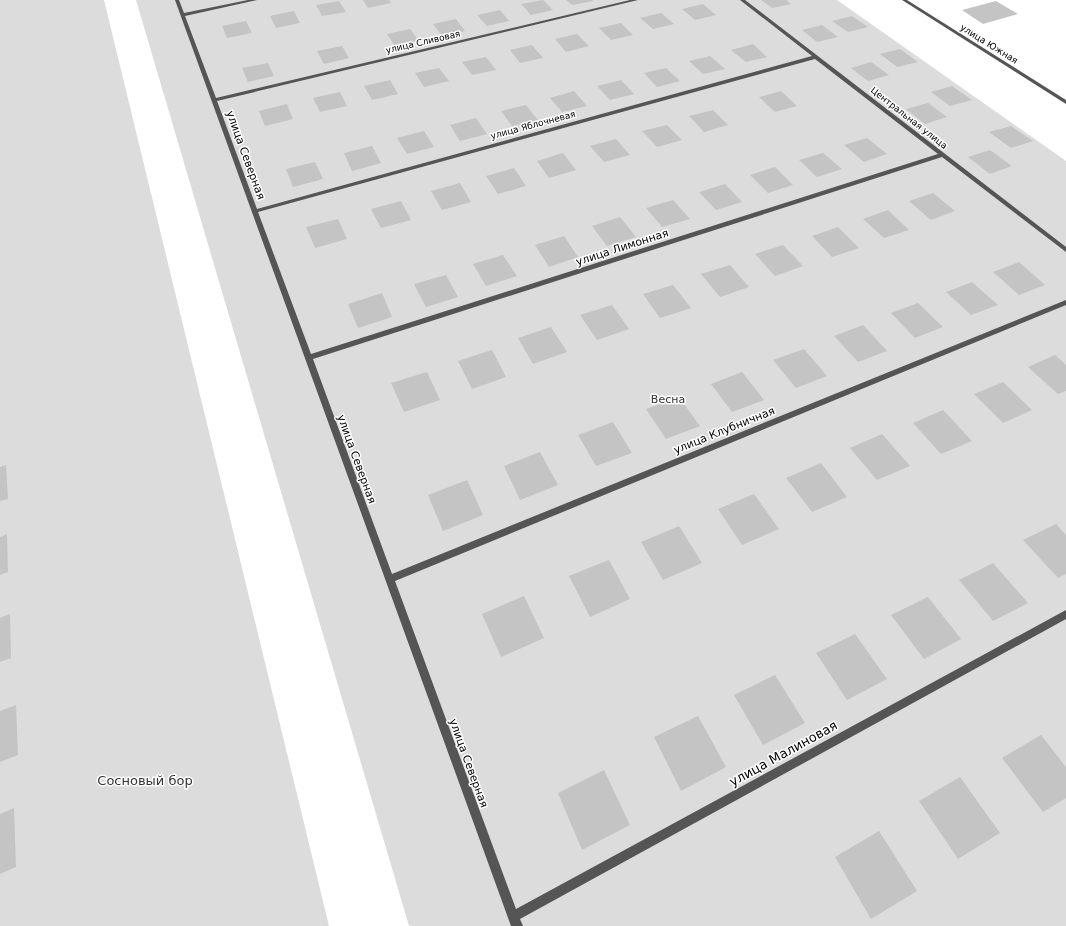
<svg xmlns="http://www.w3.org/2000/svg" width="1066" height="926" viewBox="0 0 1066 926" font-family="'DejaVu Sans',sans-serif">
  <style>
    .green { fill: #dcdcdc }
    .building { fill: #c4c4c4 }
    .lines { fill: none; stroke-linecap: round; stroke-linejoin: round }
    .minor { fill: #555; fill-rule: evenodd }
    .labels { text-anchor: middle; stroke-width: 3; stroke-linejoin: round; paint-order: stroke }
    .far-street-label { font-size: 9px; fill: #000; stroke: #fff }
    .street-label { font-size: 11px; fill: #000; stroke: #fff }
    .park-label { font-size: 11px; fill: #333; stroke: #fff }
    .near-street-label { font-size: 13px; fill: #000; stroke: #fff }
    .near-park-label { font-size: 13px; fill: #333; stroke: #fff }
  </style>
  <rect width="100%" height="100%" fill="#fff"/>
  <g class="green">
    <path d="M0 0H104L329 926H0Z"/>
    <path d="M136 0H837L1066 161V926H409Z"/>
  </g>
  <g class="building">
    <path d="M363 0H389L391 3 368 8Z"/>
    <path d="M543 0 553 10 531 15 521 4Z"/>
    <path d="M566 0H593V1L572 5Z"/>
    <path d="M761 0H786L791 4 772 8Z"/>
    <path d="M339 1 346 12 322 16 316 5Z"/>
    <path d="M996 1 1018 14 983 24 962 10Z"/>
    <path d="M703 4 716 15 695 20 682 9Z"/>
    <path d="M500 10 509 21 487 26 477 15Z"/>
    <path d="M294 11 300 23 276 28 270 16Z"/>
    <path d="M661 13 674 24 653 29 640 18Z"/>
    <path d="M852 16 868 27 848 32 832 21Z"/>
    <path d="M456 19 465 31 442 36 433 24Z"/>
    <path d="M246 21 252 33 227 38 222 26Z"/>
    <path d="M621 23 633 35 611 40 599 28Z"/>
    <path d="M822 25 838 37 817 42 802 30Z"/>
    <path d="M410 29 419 41 395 46 387 34Z"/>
    <path d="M577 34 589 46 566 52 555 39Z"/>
    <path d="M753 44 767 57 746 62 731 50Z"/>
    <path d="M532 45 543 58 520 63 510 50Z"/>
    <path d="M342 46 349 58 324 64 317 51Z"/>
    <path d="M900 49 918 62 897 67 880 54Z"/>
    <path d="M710 56 725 69 703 74 689 61Z"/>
    <path d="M486 57 496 70 472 75 462 62Z"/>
    <path d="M871 62 889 75 868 81 851 68Z"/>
    <path d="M268 63 274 76 248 82 242 68Z"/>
    <path d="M439 68 449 81 424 87 415 73Z"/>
    <path d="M666 68 680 81 657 87 644 73Z"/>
    <path d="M390 80 398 94 372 100 364 86Z"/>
    <path d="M621 80 634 94 610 100 597 86Z"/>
    <path d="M952 86 972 100 950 106 931 92Z"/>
    <path d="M574 91 587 106 562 112 550 98Z"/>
    <path d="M781 91 797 106 775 112 759 97Z"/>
    <path d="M340 92 347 106 320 112 313 98Z"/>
    <path d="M928 103 947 117 925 124 906 109Z"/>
    <path d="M287 104 293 119 265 126 259 111Z"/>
    <path d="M526 105 538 120 512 126 501 111Z"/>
    <path d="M713 110 728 125 704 132 689 116Z"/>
    <path d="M476 118 487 134 460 141 450 125Z"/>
    <path d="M667 125 682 140 657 147 642 131Z"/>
    <path d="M1011 126 1033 141 1011 148 989 132Z"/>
    <path d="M424 131 434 147 407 154 397 138Z"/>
    <path d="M867 138 887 154 864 162 844 145Z"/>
    <path d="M616 139 630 155 604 162 590 146Z"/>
    <path d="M372 146 381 163 352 171 344 153Z"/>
    <path d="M990 150 1012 166 990 174 968 157Z"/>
    <path d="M563 153 576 170 549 178 537 161Z"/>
    <path d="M823 153 842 169 817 177 799 160Z"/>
    <path d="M315 162 323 179 293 187 286 169Z"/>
    <path d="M775 167 793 185 768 193 750 175Z"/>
    <path d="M514 168 526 186 498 194 486 176Z"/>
    <path d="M460 183 471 202 442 210 431 191Z"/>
    <path d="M725 184 742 202 716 210 699 192Z"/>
    <path d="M933 193 955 211 931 220 909 201Z"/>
    <path d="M673 200 690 219 662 227 646 208Z"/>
    <path d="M401 201 411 220 381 228 371 209Z"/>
    <path d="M888 210 909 230 884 238 863 219Z"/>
    <path d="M620 217 636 237 607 246 592 226Z"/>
    <path d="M338 219 347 239 315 248 306 227Z"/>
    <path d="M838 227 859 248 832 257 812 236Z"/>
    <path d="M564 236 578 257 549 267 535 245Z"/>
    <path d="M783 245 803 266 775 276 755 254Z"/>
    <path d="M503 255 517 276 486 286 473 264Z"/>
    <path d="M1019 262 1045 285 1019 295 993 272Z"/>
    <path d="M730 265 749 287 720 297 701 274Z"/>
    <path d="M446 275 458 297 426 307 414 284Z"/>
    <path d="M972 282 998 305 971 315 946 292Z"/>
    <path d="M673 285 691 308 660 318 643 294Z"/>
    <path d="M382 293 392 317 358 328 348 304Z"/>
    <path d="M918 303 943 327 915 338 891 313Z"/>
    <path d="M612 305 629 329 597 340 580 315Z"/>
    <path d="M863 325 887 351 858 362 834 336Z"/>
    <path d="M551 327 567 352 533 364 518 338Z"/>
    <path d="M804 349 827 376 796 388 773 360Z"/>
    <path d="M492 350 506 377 472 389 458 361Z"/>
    <path d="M1055 355 1066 365V391L1058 394 1028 367Z"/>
    <path d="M427 372 440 400 404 412 391 383Z"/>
    <path d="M742 372 764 400 732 412 711 384Z"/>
    <path d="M1003 382 1032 410 1003 423 974 394Z"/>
    <path d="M679 397 700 426 666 439 646 409Z"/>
    <path d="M943 410 972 441 941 454 913 423Z"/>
    <path d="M613 422 632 453 596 466 578 435Z"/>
    <path d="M882 434 910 466 877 480 850 448Z"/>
    <path d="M540 452 558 485 520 500 504 466Z"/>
    <path d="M821 463 847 497 812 512 786 478Z"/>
    <path d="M6 465 8 499 0 501V467Z"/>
    <path d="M467 480 483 515 443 531 428 495Z"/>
    <path d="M754 494 779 529 742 545 718 509Z"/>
    <path d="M1056 524 1066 535V574L1058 578 1023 540Z"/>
    <path d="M679 526 702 563 663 580 641 542Z"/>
    <path d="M7 534 8 572 0 575V537Z"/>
    <path d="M609 560 630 599 590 617 569 576Z"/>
    <path d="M993 563 1028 603 993 621 959 580Z"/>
    <path d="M524 596 544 638 501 657 482 614Z"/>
    <path d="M928 597 961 639 924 659 891 615Z"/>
    <path d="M10 614 11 658 0 662V618Z"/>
    <path d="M855 634 887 679 847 700 816 653Z"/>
    <path d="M775 675 805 723 763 745 734 695Z"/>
    <path d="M16 705 18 755 0 762V711Z"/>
    <path d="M698 716 726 767 681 791 654 737Z"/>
    <path d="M1041 735 1066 767V798L1043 812 1002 758Z"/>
    <path d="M604 770 630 825 582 850 558 793Z"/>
    <path d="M960 777 1000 833 958 859 919 801Z"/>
    <path d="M14 808 16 867 0 874V814Z"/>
    <path d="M879 831 917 891 871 919 835 857Z"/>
  </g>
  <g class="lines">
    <g class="minor">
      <path d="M175 0H179L184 13 248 0H257L185 16 216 98 630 0H638L217 101 257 209 812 56 740 0H745L1066 247V252L942 157 313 359 392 574 1066 300V305L395 581 516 909 1066 610V619L520 919 523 926H511ZM815 59 938 154 311 354 258 212Z"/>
      <path d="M902 0H907L1066 100V104Z"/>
    </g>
  </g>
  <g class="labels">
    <g class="far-street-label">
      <text transform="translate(423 42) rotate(-13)" y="3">улица Сливовая</text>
      <text transform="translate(989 44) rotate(32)" y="3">улица Южная</text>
      <text transform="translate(909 118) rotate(38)" y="3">Центральная улица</text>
      <text transform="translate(533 125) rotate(-15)" y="3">улица Яблочневая</text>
    </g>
    <g class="street-label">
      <text transform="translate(246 155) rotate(70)" y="4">улица Северная</text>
      <text transform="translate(622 247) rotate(-18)" y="4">улица Лимонная</text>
      <text transform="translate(724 430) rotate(-22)" y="4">улица Клубничная</text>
      <text transform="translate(357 459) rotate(70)" y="4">улица Северная</text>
      <text transform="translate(469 763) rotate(70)" y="4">улица Северная</text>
    </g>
    <g class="park-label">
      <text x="668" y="403">Весна</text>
    </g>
    <g class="near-street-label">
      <text transform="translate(783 753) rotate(-29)" y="5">улица Малиновая</text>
    </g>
    <g class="near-park-label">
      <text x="145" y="785">Сосновый бор</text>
    </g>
  </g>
</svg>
